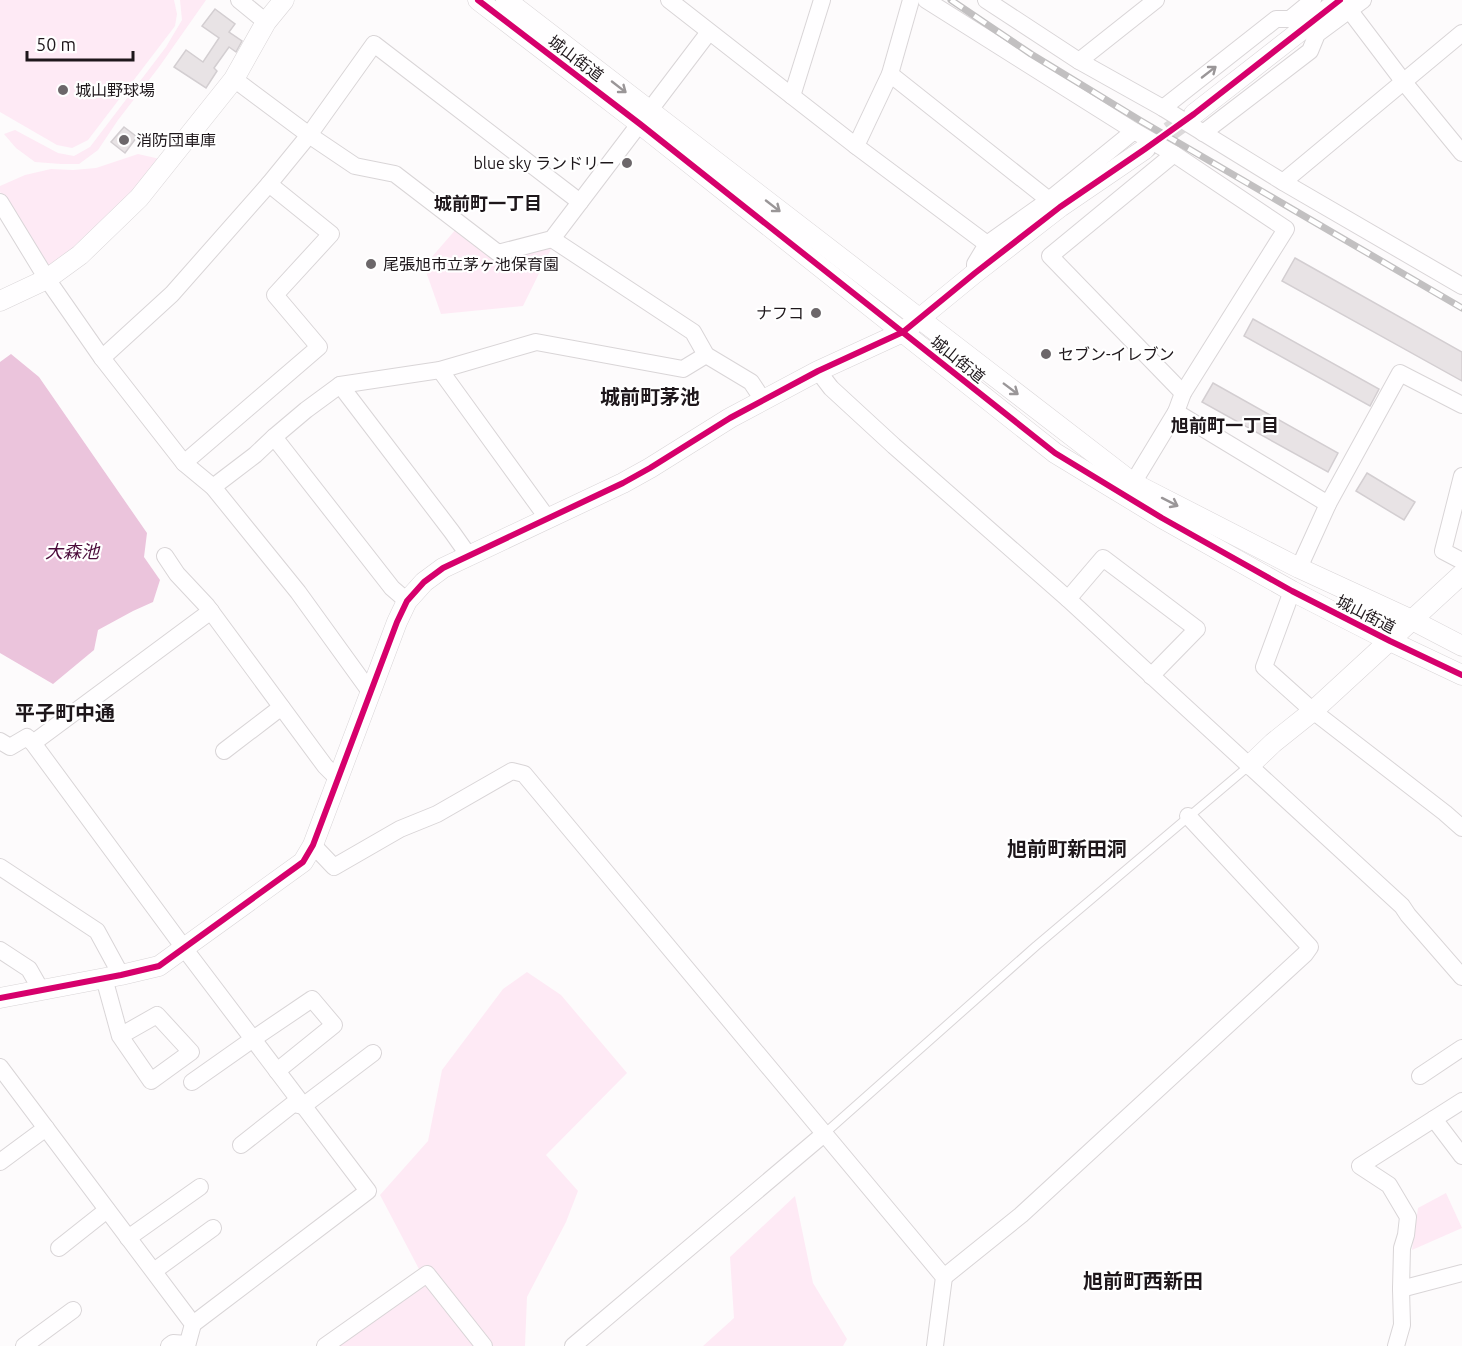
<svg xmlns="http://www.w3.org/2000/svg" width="1462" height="1346" viewBox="0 0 1462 1346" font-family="Ubuntu,'Noto Sans JP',sans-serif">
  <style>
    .green { fill: #feeaf5 }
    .water { fill: #ebc4dc }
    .building { fill: #e8e3e5; stroke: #d3ced1; stroke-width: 1.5 }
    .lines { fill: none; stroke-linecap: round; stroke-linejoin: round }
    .tertiary-tunnel { stroke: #dcd9da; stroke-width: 20; stroke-dasharray: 20 10; stroke-linecap: butt }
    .service-casing { stroke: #d9d5d7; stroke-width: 10 }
    .minor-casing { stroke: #d9d5d7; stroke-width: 18 }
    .tertiary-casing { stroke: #d9d5d7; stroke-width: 21 }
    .service { stroke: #fffeff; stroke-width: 8 }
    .minor { stroke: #fffeff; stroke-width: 16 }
    .tertiary { stroke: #fffeff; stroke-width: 20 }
    .rail-casing { stroke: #c2c0c1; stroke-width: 7 }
    .rail { stroke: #fff; stroke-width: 4.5; stroke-dasharray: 14; stroke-linecap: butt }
    .cycleway-casing { stroke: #fff; stroke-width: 10 }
    .cycleway { stroke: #d6006c; stroke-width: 6 }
    .oneway { stroke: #9a9698 }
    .poi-dot { fill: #6c676a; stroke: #fff; stroke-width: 2 }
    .labels { text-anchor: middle; stroke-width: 4.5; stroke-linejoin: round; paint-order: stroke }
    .street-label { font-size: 16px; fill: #1e171b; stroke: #fff }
    .poi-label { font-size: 16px; fill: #1e171b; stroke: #fff; text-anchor: start }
    .neighbourhood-label { font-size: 18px; font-weight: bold; fill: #1e171b; stroke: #fff }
    .water-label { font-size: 18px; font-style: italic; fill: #4b0c3a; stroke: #fff }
    .quarter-label { font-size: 20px; font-weight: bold; fill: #1e171b; stroke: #fff }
  </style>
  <rect width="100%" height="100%" fill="#fdfbfc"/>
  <g class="green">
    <path d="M0 0H174L177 14 175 26 88 140 72 148 57 145 0 112Z"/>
    <path d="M180 0H206L159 67 118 120 98 150 79 164H61L35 162 16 148 4 134 15 130 58 153 74 156 90 147 166 47 182 20Z"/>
    <path d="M138 154 160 159 120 209 49 268 0 192V186L25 175 51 169 73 170 96 168Z"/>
    <path d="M457 228 499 258 553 245 523 306 441 314 424 266Z"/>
    <path d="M527 972 561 995 627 1073 546 1155 578 1191 566 1222 527 1297 525 1346H328L420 1271 380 1195 428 1141 442 1070 503 989Z"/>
    <path d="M1446 1193 1462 1228 1412 1250 1418 1208Z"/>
    <path d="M795 1196 813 1283 847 1339 843 1346H703L734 1318 730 1257Z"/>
  </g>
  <path class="water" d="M11 354 39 377 147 533 144 557 160 580 153 602 133 611 98 630 94 650 53 684 0 653V362Z"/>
  <g class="building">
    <path d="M215 9 235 24 229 32 242 41 236 52 229 47 214 68 217 71 206 88 174 67 186 50 203 62 219 38 202 26Z"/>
    <path d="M124 127 137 137 125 153 111 142Z"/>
    <path d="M1295 258 1462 352V381L1282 281Z"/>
    <path d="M1253 319 1379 389 1370 406 1244 336Z"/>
    <path d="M1213 383 1338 453 1328 472 1202 402Z"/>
    <path d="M1367 473 1415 502 1404 520 1356 491Z"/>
  </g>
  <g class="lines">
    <path class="tertiary-tunnel" d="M1145 149 1194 114"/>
    <defs>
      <path id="service" d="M824 1134 1036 946 1250 765"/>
      <g id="minor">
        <path d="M239 0 266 22"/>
        <path d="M669 0 856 146 987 244"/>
        <path d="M926 0 1134 131 1174 154 1286 229 1183 393 1176 412 1133 483"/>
        <path d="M986 0 1079 61 1163 108 1283 182 1462 286"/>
        <path d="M1350 11 1403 81 1462 153"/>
        <path d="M1079 61 1156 0"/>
        <path d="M890 74 1049 200"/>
        <path d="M234 79 309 135 355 166 395 174 498 253 552 239 709 32"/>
        <path d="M792 96 822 0"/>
        <path d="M1163 108 1276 19H1290L1313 0"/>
        <path d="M1203 133 1310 51 1317 34 1363 0"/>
        <path d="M856 146 890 74 911 0"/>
        <path d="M1174 154 1050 256 1183 393"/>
        <path d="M1283 182 1462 33"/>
        <path d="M0 202 47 279 102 358 184 463 213 487 298 592 371 693"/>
        <path d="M552 239 693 332 706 355 751 382 763 400"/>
        <path d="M975 273V264L987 244 1049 200 1134 131"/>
        <path d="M102 358 172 294 269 184 309 135 374 44 580 202"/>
        <path d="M440 370 548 519"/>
        <path d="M818 371 831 388 894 446 1068 599 1402 906 1408 915 1462 977"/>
        <path d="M340 385 452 532 469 556"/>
        <path d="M1176 412 1328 504"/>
        <path d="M274 437 392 588 407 601"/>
        <path d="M184 463 319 347 275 295 331 234 269 184"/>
        <path d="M1462 476 1443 551 1462 561"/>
        <path d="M213 487 255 455 274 437 306 410 340 385 440 370 536 342 683 369 706 355"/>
        <path d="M165 556 177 574 207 606 325 766 332 773 339 776"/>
        <path d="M1299 568 1328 504 1400 373 1462 405"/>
        <path d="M1292 591 1264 667 1313 711 1445 813 1462 828"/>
        <path d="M1068 599 1103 558 1197 629 1151 676"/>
        <path d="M0 741 10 747 27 737 33 743 184 948 368 1191 193 1324"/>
        <path d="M33 743 211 611"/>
        <path d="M224 751 275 712 282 708"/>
        <path d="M313 845 334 867 400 829 437 814 512 771 524 774 944 1277 935 1346"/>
        <path d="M0 867 97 931 121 975"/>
        <path d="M0 950 29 969 41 990"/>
        <path d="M104 978 120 1036 151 1081 191 1052 157 1015 120 1036"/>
        <path d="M0 1067 193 1324 187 1346"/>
        <path d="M1420 1076 1462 1048"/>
        <path d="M192 1082 253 1039 312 999 334 1025 277 1071"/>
        <path d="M1434 1119 1462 1156"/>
        <path d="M241 1145 293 1104 303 1106 373 1053"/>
        <path d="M0 1162 46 1128"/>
        <path d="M128 1238 200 1187"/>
        <path d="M59 1248 107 1210"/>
        <path d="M154 1271 213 1228"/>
        <path d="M944 1277 1021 1215 1305 954 1310 947 1188 816"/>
        <path d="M1401 1289 1462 1273"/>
        <path d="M24 1346 73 1310"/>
        <path d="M169 1346 173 1343 187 1344"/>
        <path d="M325 1346 427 1274 484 1346"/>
        <path d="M573 1346 824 1134"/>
        <path d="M1396 1346 1402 1325 1401 1289 1402 1248 1406 1235 1408 1217 1389 1185 1360 1166 1462 1101"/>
      </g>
      <g id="tertiary">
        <path d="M478 0 640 124 1055 453 1162 518 1292 591 1390 641 1462 675"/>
        <path d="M506 0 1133 483 1299 568 1412 620 1462 646"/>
        <path d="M1194 114 1340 0"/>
        <path d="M0 301 47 279 80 255 139 198 234 79 266 22 284 0"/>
        <path d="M1250 765 1273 743 1313 711 1462 574"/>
        <path d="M0 998 121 975 159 966 303 862 313 845 397 622 407 601 424 582 443 568 623 483 650 468 730 418 818 371 903 332 975 273 1060 207 1145 149"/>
      </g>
    </defs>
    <use href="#service" class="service-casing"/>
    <use href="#minor" class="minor-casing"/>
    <use href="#tertiary" class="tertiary-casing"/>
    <use href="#service" class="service"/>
    <use href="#minor" class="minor"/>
    <use href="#tertiary" class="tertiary"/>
    <defs>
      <path id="rail" d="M951 0 1031 54 1141 121 1462 308"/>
    </defs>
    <use href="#rail" class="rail-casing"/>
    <use href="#rail" class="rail"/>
    <defs>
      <g id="cycleway">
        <path d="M478 0 640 124 1055 453 1162 518 1292 591 1390 641 1462 675"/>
        <path d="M0 998 121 975 159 966 303 862 313 845 397 622 407 601 424 582 443 568 623 483 650 468 730 418 818 371 903 332 975 273 1060 207 1145 149 1194 114 1340 0"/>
      </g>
    </defs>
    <use href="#cycleway" class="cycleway-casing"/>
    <use href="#cycleway" class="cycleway"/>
  </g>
  <defs><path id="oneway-shaft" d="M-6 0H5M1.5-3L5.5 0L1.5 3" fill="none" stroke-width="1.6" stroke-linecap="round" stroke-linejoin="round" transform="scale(1.5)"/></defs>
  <g class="oneway">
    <use href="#oneway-shaft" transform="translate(1209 72) rotate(-38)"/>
    <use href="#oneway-shaft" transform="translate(619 87) rotate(38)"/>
    <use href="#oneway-shaft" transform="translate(773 206) rotate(38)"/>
    <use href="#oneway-shaft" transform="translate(1011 389) rotate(37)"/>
    <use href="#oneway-shaft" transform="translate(1170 502) rotate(27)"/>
  </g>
  <g class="poi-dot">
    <circle cx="63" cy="90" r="6"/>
    <circle cx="124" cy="140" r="6"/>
    <circle cx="627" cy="163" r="6"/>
    <circle cx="371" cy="264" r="6"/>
    <circle cx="816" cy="313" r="6"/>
    <circle cx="1046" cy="354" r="6"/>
  </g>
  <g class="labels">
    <g class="street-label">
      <text transform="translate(576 58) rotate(37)" y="6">城山街道</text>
      <text transform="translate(958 359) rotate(39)" y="6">城山街道</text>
      <text transform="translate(1366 614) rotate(27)" y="6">城山街道</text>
    </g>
    <g class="poi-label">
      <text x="75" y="96">城山野球場</text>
      <text x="136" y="146">消防団車庫</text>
      <text x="615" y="169" text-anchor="end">blue sky ランドリー</text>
      <text x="383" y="270">尾張旭市立茅ヶ池保育園</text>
      <text x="804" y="319" text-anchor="end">ナフコ</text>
      <text x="1058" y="360">セブン-イレブン</text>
    </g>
    <g class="neighbourhood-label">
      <text x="488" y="210">城前町一丁目</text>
      <text x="1225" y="432">旭前町一丁目</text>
    </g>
    <g class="water-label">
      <text x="72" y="558">大森池</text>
    </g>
    <g class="quarter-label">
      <text x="650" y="404">城前町茅池</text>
      <text x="65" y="720">平子町中通</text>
      <text x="1067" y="856">旭前町新田洞</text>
      <text x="1143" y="1288">旭前町西新田</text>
    </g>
  </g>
  <path d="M27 51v9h106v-9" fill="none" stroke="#1e171b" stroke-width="3"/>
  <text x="36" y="51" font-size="18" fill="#1e171b" stroke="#ffffff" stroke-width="4.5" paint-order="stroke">50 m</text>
</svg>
